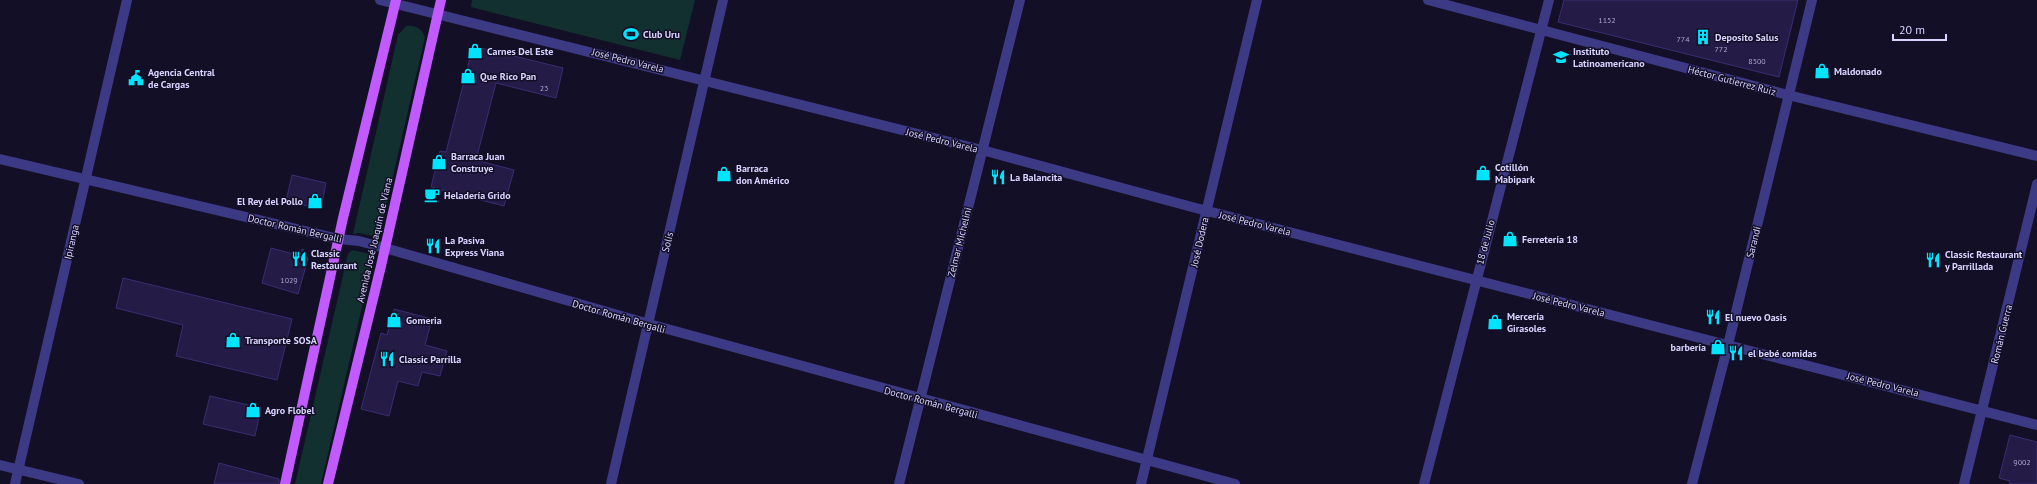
<svg xmlns="http://www.w3.org/2000/svg" width="2037" height="484" viewBox="0 0 2037 484" font-family="'PT Sans',sans-serif">
  <style>
    .green { fill: #12302f }
    .building { fill: #241b47; stroke: #3b2d73 }
    .lines { fill: none; stroke-linecap: round; stroke-linejoin: round }
    .minor { stroke: #3d3a85; stroke-width: 10 }
    .major { stroke: #c25bff; stroke-width: 10 }
    .labels { text-anchor: middle; stroke-width: 3; stroke-linejoin: round; paint-order: stroke }
    .number-label { font-size: 8px; fill: #aca6d1 }
    .poi-label { font-size: 10px; font-weight: bold; fill: #d9d4ff; stroke: #130f26; text-anchor: start }
    .street-label { font-size: 10px; fill: #d9d4ff; stroke: #130f26 }
  </style>
  <rect width="100%" height="100%" fill="#130f26"/>
  <g class="green">
    <path d="M472 0H695L680 60 471 7Z"/>
    <path d="M406 26C416 25 421 28 425 37L379 237 359 233 353 234 398 35Z"/>
    <path d="M352 250 374 255 321 484H295L348 254Z"/>
  </g>
  <g class="building">
    <path d="M1564 0H1798L1779 77 1558 22Z"/>
    <path d="M473 46 563 68 556 98 496 83 476 160 514 170 504 206 431 187 440 151 446 152Z"/>
    <path d="M292 175 326 183 321 209 286 201Z"/>
    <path d="M271 248 293 254 303 249 308 259 298 294 262 283Z"/>
    <path d="M123 278 292 319 277 380 176 356 183 325 116 308Z"/>
    <path d="M394 309 432 319 425 345 447 351 440 376 422 372 418 386 398 381 389 416 361 409 381 333 387 335Z"/>
    <path d="M210 396 261 408 255 436 203 424Z"/>
    <path d="M2010 435 2037 442V484H2009L2010 481 1999 478Z"/>
    <path d="M219 463 279 479V484H214Z"/>
  </g>
  <g class="lines">
    <g class="minor">
      <path d="M380 0 982 150 1192 207 2037 425"/>
      <path d="M1428 0 1788 95 2037 156"/>
      <path d="M0 159 339 239 359 241 385 248 649 324 1235 484"/>
      <path d="M0 465 79 484"/>
      <path d="M15 484 127 0"/>
      <path d="M611 484 723 0"/>
      <path d="M899 484 1020 0"/>
      <path d="M1141 484 1257 0"/>
      <path d="M1424 484 1549 0"/>
      <path d="M1692 484 1728 345 1812 0"/>
      <path d="M1964 484 2037 184"/>
    </g>
    <g class="major">
      <path d="M285 484 343 218 396 0"/>
      <path d="M328 484 381 266 441 0"/>
    </g>
  </g>
  <defs>
    <symbol id="stadium-bare" viewBox="-9 -9 18 18"><path d="M0-5a6.5 5 0 1 0 0 10a6.5 5 0 1 0 0-10ZM-3.5-1.8h7v3.6h-7Z" fill="#00e5ff" stroke="#130f26" stroke-width="2.5" paint-order="stroke"/></symbol>
    <symbol id="building-bare" viewBox="-9 -9 18 18"><path d="M-4-6H4V6H1V3H-1V6H-4ZM-2.5-4.3h1.7v1.8h-1.7ZM.8-4.3h1.7v1.8H.8ZM-2.5-1h1.7V.8h-1.7ZM.8-1h1.7V.8H.8Z" fill="#00e5ff" stroke="#130f26" stroke-width="2.5" paint-order="stroke"/></symbol>
    <symbol id="shop-bare" viewBox="-9 -9 18 18"><path d="M-5-2.5h2.3a2.7 3.5 0 0 1 5.4 0H5L5.5 6h-11ZM-1.5-2.5h3a1.5 2.3 0 0 0-3 0Z" fill="#00e5ff" stroke="#130f26" stroke-width="2.5" paint-order="stroke"/></symbol>
    <symbol id="school-bare" viewBox="-9 -9 18 18"><path d="M0-5L7-2L0 1L-7-2ZM-4 1L0 2.5L4 1V4Q0 6-4 4Z" fill="#00e5ff" stroke="#130f26" stroke-width="2.5" paint-order="stroke"/></symbol>
    <symbol id="civic-bare" viewBox="-9 -9 18 18"><path d="M-.6-6.5H3V-4.5H.6V-3L4-1V1h2V6H-6V1h2V-1L-.6-3ZM-1.2 2.5V6h2.4V2.5Z" fill="#00e5ff" stroke="#130f26" stroke-width="2.5" paint-order="stroke"/></symbol>
    <symbol id="restaurant-bare" viewBox="-9 -9 18 18"><path d="M-5-6h1v4h1v-4h1v4h1v-4h1v5L-1.5 .5V6h-2V.5L-5-1ZM5-6V6H3V1.5H1.5Q1.5-4 5-6Z" fill="#00e5ff" stroke="#130f26" stroke-width="2.5" paint-order="stroke"/></symbol>
    <symbol id="cafe-bare" viewBox="-9 -9 18 18"><path d="M-5.5-4.5H6V0H3Q3 3.5 0 3.5H-2.5Q-5.5 3.5-5.5 0ZM3-3.2v2h1.7v-2ZM-6 4.5H4V6H-6Z" fill="#00e5ff" stroke="#130f26" stroke-width="2.5" paint-order="stroke"/></symbol>
  </defs>
  <g fill-rule="evenodd">
    <use href="#stadium-bare" x="620" y="23" width="22" height="22"/>
    <use href="#building-bare" x="1692" y="26" width="22" height="22"/>
    <use href="#shop-bare" x="464" y="40" width="22" height="22"/>
    <use href="#school-bare" x="1550" y="46" width="22" height="22"/>
    <use href="#shop-bare" x="1811" y="60" width="22" height="22"/>
    <use href="#shop-bare" x="457" y="65" width="22" height="22"/>
    <use href="#civic-bare" x="125" y="67" width="22" height="22"/>
    <use href="#shop-bare" x="428" y="151" width="22" height="22"/>
    <use href="#shop-bare" x="1472" y="162" width="22" height="22"/>
    <use href="#shop-bare" x="713" y="163" width="22" height="22"/>
    <use href="#restaurant-bare" x="987" y="166" width="22" height="22"/>
    <use href="#cafe-bare" x="421" y="184" width="22" height="22"/>
    <use href="#shop-bare" x="304" y="190" width="22" height="22"/>
    <use href="#shop-bare" x="1499" y="228" width="22" height="22"/>
    <use href="#restaurant-bare" x="422" y="235" width="22" height="22"/>
    <use href="#restaurant-bare" x="288" y="248" width="22" height="22"/>
    <use href="#restaurant-bare" x="1922" y="249" width="22" height="22"/>
    <use href="#restaurant-bare" x="1702" y="306" width="22" height="22"/>
    <use href="#shop-bare" x="383" y="309" width="22" height="22"/>
    <use href="#shop-bare" x="1484" y="311" width="22" height="22"/>
    <use href="#shop-bare" x="222" y="329" width="22" height="22"/>
    <use href="#shop-bare" x="1707" y="336" width="22" height="22"/>
    <use href="#restaurant-bare" x="1725" y="342" width="22" height="22"/>
    <use href="#restaurant-bare" x="376" y="348" width="22" height="22"/>
    <use href="#shop-bare" x="242" y="399" width="22" height="22"/>
  </g>
  <g class="labels">
    <g class="number-label">
      <text x="1607" y="23">1152</text>
      <text x="1683" y="42">774</text>
      <text x="1721" y="52">772</text>
      <text x="1757" y="64">8500</text>
      <text x="544" y="91">23</text>
      <text x="289" y="283">1029</text>
      <text x="2022" y="465">9002</text>
    </g>
    <g class="poi-label">
      <text x="643" y="38">Club Uru</text>
      <text x="1715" y="41">Deposito Salus</text>
      <text x="487" y="55">Carnes Del Este</text>
      <text x="1573" y="55">Instituto<tspan x="1573" dy="12">Latinoamericano</tspan></text>
      <text x="1834" y="75">Maldonado</text>
      <text x="148" y="76">Agencia Central<tspan x="148" dy="12">de Cargas</tspan></text>
      <text x="480" y="80">Que Rico Pan</text>
      <text x="451" y="160">Barraca Juan<tspan x="451" dy="12">Construye</tspan></text>
      <text x="1495" y="171">Cotillón<tspan x="1495" dy="12">Mabipark</tspan></text>
      <text x="736" y="172">Barraca<tspan x="736" dy="12">don Américo</tspan></text>
      <text x="1010" y="181">La Balancita</text>
      <text x="444" y="199">Heladería Grido</text>
      <text x="303" y="205" text-anchor="end">El Rey del Pollo</text>
      <text x="1522" y="243">Ferretería 18</text>
      <text x="445" y="244">La Pasiva<tspan x="445" dy="12">Express Viana</tspan></text>
      <text x="311" y="257">Classic<tspan x="311" dy="12">Restaurant</tspan></text>
      <text x="1945" y="258">Classic Restaurant<tspan x="1945" dy="12">y Parrillada</tspan></text>
      <text x="1507" y="320">Mercería<tspan x="1507" dy="12">Girasoles</tspan></text>
      <text x="1725" y="321">El nuevo Oasis</text>
      <text x="406" y="324">Gomeria</text>
      <text x="245" y="344">Transporte SOSA</text>
      <text x="1706" y="351" text-anchor="end">barbería</text>
      <text x="1748" y="357">el bebé comidas</text>
      <text x="399" y="363">Classic Parrilla</text>
      <text x="265" y="414">Agro Flobel</text>
    </g>
    <g class="street-label">
      <text transform="translate(628 60) rotate(14)" y="4">José Pedro Varela</text>
      <text transform="translate(1732 80) rotate(15)" y="4">Héctor Gutierrez Ruiz</text>
      <text transform="translate(942 140) rotate(14)" y="4">José Pedro Varela</text>
      <text transform="translate(1255 223) rotate(14)" y="4">José Pedro Varela</text>
      <text transform="translate(295 228) rotate(13)" y="4">Doctor Román Bergalli</text>
      <text transform="translate(374 240) rotate(-77)" y="4">Avenida José Joaquín de Viana</text>
      <text transform="translate(71 242) rotate(-77)" y="4">Ipiranga</text>
      <text transform="translate(667 242) rotate(-77)" y="4">Solís</text>
      <text transform="translate(959 242) rotate(-76)" y="4">Zelmar Michelini</text>
      <text transform="translate(1199 242) rotate(-77)" y="4">José Dodera</text>
      <text transform="translate(1485 242) rotate(-75)" y="4">18 de Julio</text>
      <text transform="translate(1753 242) rotate(-76)" y="4">Sarandí</text>
      <text transform="translate(1569 304) rotate(14)" y="4">José Pedro Varela</text>
      <text transform="translate(619 316) rotate(16)" y="4">Doctor Román Bergalli</text>
      <text transform="translate(2001 334) rotate(-76)" y="4">Román Guerra</text>
      <text transform="translate(1883 384) rotate(14)" y="4">José Pedro Varela</text>
      <text transform="translate(931 402) rotate(15)" y="4">Doctor Román Bergalli</text>
    </g>
  </g>
  <path d="M1893 34v6h53v-6" fill="none" stroke="#d9d4ff" stroke-width="2"/>
  <text x="1899" y="34" font-size="12" fill="#d9d4ff" stroke="#130f26" stroke-width="3" paint-order="stroke">20 m</text>
</svg>
